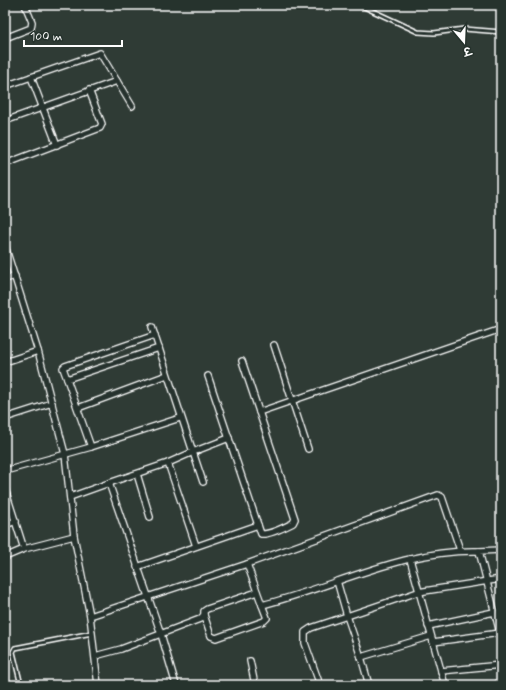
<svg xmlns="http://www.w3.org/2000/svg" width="506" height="690" viewBox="0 0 506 690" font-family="Mynerve,'Playpen Sans Deva',sans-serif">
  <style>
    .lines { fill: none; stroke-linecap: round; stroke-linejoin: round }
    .service-casing { stroke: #fff; stroke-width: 6 }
    .minor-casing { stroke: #fff; stroke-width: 8 }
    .service { stroke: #26332d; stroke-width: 3 }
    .minor { stroke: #26332d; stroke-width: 5.5 }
  </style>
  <rect width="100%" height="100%" fill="#2f3b35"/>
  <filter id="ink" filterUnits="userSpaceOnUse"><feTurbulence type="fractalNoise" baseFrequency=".025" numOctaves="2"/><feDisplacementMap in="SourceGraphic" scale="8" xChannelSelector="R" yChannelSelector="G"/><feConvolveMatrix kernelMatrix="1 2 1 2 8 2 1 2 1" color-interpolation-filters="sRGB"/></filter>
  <g filter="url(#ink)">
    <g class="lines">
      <defs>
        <g id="service">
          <path d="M360 5 418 32 434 33 464 29 501 32"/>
          <path d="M21 685 13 652 15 648 92 633"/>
        </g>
        <g id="minor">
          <path d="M5 38 31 28 32 22 25 5"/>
          <path d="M5 86 31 77"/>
          <path d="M5 121 117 81"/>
          <path d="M57 145 31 77 100 53 132 106"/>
          <path d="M5 164 100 128 102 124 89 90"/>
          <path d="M5 246 38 351 65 454 74 536 90 616 98 685"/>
          <path d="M5 279 15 276"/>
          <path d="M152 327 193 452 168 463 109 483 161 634 176 685"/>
          <path d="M274 345 308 449"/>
          <path d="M5 362 38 351"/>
          <path d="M208 376 261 534C270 535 285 527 293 523L295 519 242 361"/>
          <path d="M67 379 63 368 65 366 155 335"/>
          <path d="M78 408 167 375"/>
          <path d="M259 412 501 329"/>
          <path d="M5 418 52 403"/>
          <path d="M91 447 67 379 159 348"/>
          <path d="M168 463 196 546"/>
          <path d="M5 471 91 447 180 418"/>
          <path d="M137 474 150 517"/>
          <path d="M203 482 193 452 229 438"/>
          <path d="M5 489 24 549"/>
          <path d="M70 497 109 483"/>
          <path d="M5 525 16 521"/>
          <path d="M501 550 479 551 501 637"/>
          <path d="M5 557 24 549 74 536"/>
          <path d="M410 559 445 685"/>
          <path d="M247 564 438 495 442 497 460 550"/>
          <path d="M137 567 258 525"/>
          <path d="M204 615 211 636 216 638 264 621 267 618 262 605"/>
          <path d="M90 616 247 564 262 605C334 587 403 549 479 551"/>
          <path d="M428 626 494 612"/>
          <path d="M431 636 361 657 347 616 418 592 501 579"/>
          <path d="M433 642 500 633"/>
          <path d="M95 656 121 649 200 619 204 615V611L207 609 257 592"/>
          <path d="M361 657 369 685"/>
          <path d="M250 661 255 685"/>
          <path d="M441 671 501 665"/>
          <path d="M320 685 305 643V632L311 628 347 616 337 581"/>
        </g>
      </defs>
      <use href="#service" class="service-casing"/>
      <use href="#minor" class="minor-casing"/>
      <use href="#service" class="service"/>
      <use href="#minor" class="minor"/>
    </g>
  </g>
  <rect width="506" height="690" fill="none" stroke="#26332d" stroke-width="20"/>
  <rect x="10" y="10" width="486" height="670" fill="none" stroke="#fff" stroke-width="1.5" filter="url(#ink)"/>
  <g transform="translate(464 42) rotate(161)" stroke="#26332d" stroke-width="3" paint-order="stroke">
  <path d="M0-3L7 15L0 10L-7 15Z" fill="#ffffff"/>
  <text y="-6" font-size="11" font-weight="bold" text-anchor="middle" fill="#ffffff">उ</text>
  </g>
  <path d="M24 40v6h98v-6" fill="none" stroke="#ffffff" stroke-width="2"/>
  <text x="30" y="40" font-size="12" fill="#ffffff" stroke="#26332d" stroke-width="3" paint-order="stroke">100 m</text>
</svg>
